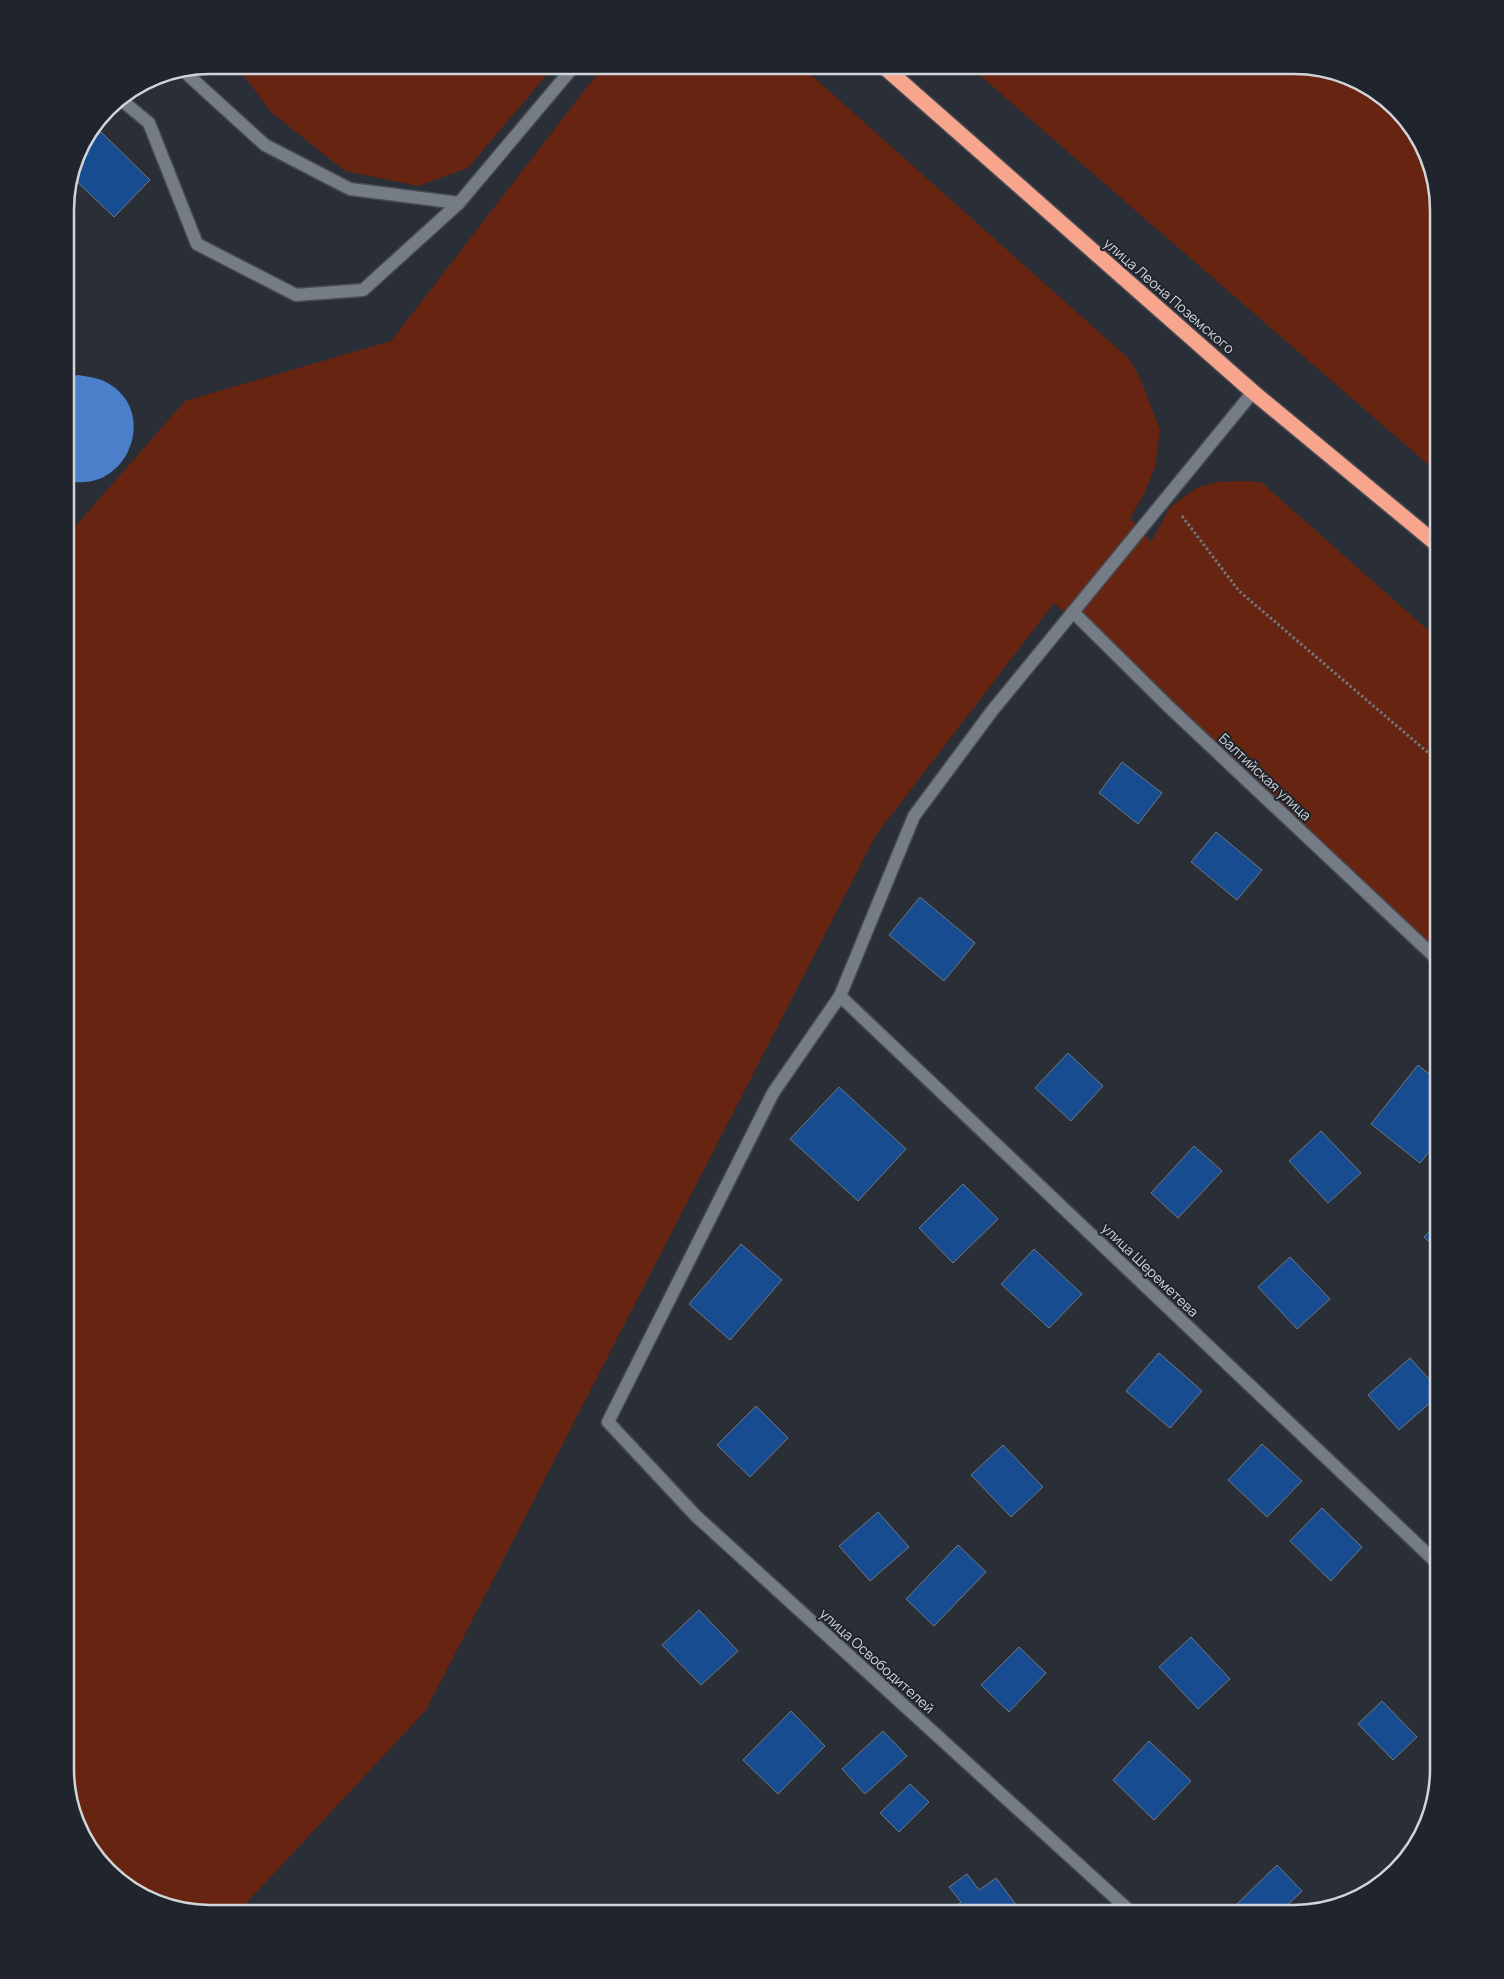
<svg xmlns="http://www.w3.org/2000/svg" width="1504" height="1979" viewBox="0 0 1504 1979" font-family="Manrope,sans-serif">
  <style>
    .green { fill: #672410 }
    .water { fill: #4b7fc9 }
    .building { fill: #184c91; stroke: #717881 }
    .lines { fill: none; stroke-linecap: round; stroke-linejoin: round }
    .minor-casing { stroke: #474c53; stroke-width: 15 }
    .highway-casing { stroke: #474c53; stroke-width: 18 }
    .path { stroke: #71767c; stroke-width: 3; stroke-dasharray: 2.5 2.5; stroke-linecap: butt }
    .minor { stroke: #757c85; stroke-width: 12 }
    .highway { stroke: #f8a58d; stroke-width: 15 }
    .labels { text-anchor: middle; stroke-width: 4; stroke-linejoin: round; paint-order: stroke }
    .street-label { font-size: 14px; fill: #d1d5da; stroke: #20252d }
    .rim { fill: none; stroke: #d1d5da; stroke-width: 2.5 }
  </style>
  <rect width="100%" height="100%" fill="#2a2f37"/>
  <g class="green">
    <path d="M236 65H555L468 168 418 186 345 171 271 112Z"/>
    <path d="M604 65H800L1129 359 1140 378 1160 430 1155 467 1144 494 1130 518 1151 542 1170 507 1196 488 1217 482 1241 481 1261 482 1439 640V962L1054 603 876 835 426 1710 236 1914H209L137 1895 89 1850 65 1770V538L185 401 391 341Z"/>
    <path d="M968 65H1304L1367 84 1415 129 1439 209V474Z"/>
  </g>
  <path class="water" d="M78 375C90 377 101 378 111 385 159 416 125 497 65 480V378Z"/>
  <g class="building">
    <path d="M101 132 150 180 114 217 72 177 77 157Z"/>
    <path d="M1122 762 1162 793 1138 824 1099 793Z"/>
    <path d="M1216 832 1262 870 1237 900 1191 862Z"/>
    <path d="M920 897 975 943 944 981 889 935Z"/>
    <path d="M1068 1053 1103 1086 1071 1121 1035 1088Z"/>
    <path d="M1418 1065 1439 1082V1140L1420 1163 1371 1124Z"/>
    <path d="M839 1087 906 1149 858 1201 790 1139Z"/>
    <path d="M1321 1131 1361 1173 1328 1203 1289 1161Z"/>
    <path d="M1194 1146 1222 1171 1178 1218 1151 1193Z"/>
    <path d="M963 1184 998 1219 953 1263 919 1228Z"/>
    <path d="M1439 1222V1251L1424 1237Z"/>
    <path d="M741 1244 782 1280 730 1340 689 1304Z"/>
    <path d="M1034 1249 1082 1294 1049 1328 1001 1284Z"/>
    <path d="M1290 1257 1330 1299 1297 1329 1258 1287Z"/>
    <path d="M1159 1353 1202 1391 1170 1428 1126 1391Z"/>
    <path d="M1410 1358 1439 1390V1395L1399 1430 1368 1395Z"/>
    <path d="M756 1406 788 1438 750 1477 717 1445Z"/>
    <path d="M1262 1444 1302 1481 1267 1517 1228 1480Z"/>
    <path d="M1003 1445 1043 1487 1011 1517 971 1475Z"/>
    <path d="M1322 1508 1362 1547 1331 1581 1290 1541Z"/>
    <path d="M878 1512 909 1547 870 1581 839 1546Z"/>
    <path d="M958 1545 986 1572 934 1626 906 1599Z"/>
    <path d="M699 1610 738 1651 701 1685 662 1645Z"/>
    <path d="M1191 1637 1230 1679 1198 1709 1159 1667Z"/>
    <path d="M1019 1647 1046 1673 1009 1712 981 1685Z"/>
    <path d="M1382 1701 1417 1737 1393 1760 1358 1724Z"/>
    <path d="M791 1711 825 1746 778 1794 743 1760Z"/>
    <path d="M883 1731 907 1756 865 1794 842 1769Z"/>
    <path d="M1149 1741 1191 1781 1154 1820 1113 1780Z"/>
    <path d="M910 1784 929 1802 899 1832 880 1813Z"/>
    <path d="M1277 1865 1302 1891 1278 1914H1247L1237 1904Z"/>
    <path d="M967 1874 979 1890 996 1878 1023 1914H945L961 1902 949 1887Z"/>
  </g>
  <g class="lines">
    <defs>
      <g id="minor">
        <path d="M186 70 188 75 265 145 350 189 459 203"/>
        <path d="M119 98 149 123 197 244 296 295 363 290 459 203 575 65"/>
        <path d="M1073 612 1169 707 1439 961"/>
        <path d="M840 996 1439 1565"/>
        <path d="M1133 1914 696 1516 608 1422 773 1093 840 996 914 816 992 711 1253 392"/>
      </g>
      <path id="highway" d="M882 65 1253 392 1439 546"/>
    </defs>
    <use href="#minor" class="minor-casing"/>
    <use href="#highway" class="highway-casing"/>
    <path class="path" d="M1182 516 1239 591 1439 762"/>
    <use href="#minor" class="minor"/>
    <use href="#highway" class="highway"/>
  </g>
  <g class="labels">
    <g class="street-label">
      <text transform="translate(1169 296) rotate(41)" y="5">улица Леона Поземского</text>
      <text transform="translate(1265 777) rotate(43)" y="5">Балтийская улица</text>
      <text transform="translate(1150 1270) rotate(44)" y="5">улица Шереметева</text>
      <text transform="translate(877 1661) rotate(42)" y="5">улица Освободителей</text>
    </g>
  </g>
  <path d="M0 0H1504V1979H0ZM210 74H1294A136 136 0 0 1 1430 210V1769A136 136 0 0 1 1294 1905H210A136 136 0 0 1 74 1769V210A136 136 0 0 1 210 74Z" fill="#20252d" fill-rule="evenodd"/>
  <path class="rim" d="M210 74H1294A136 136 0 0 1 1430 210V1769A136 136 0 0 1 1294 1905H210A136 136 0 0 1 74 1769V210A136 136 0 0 1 210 74Z"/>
</svg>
